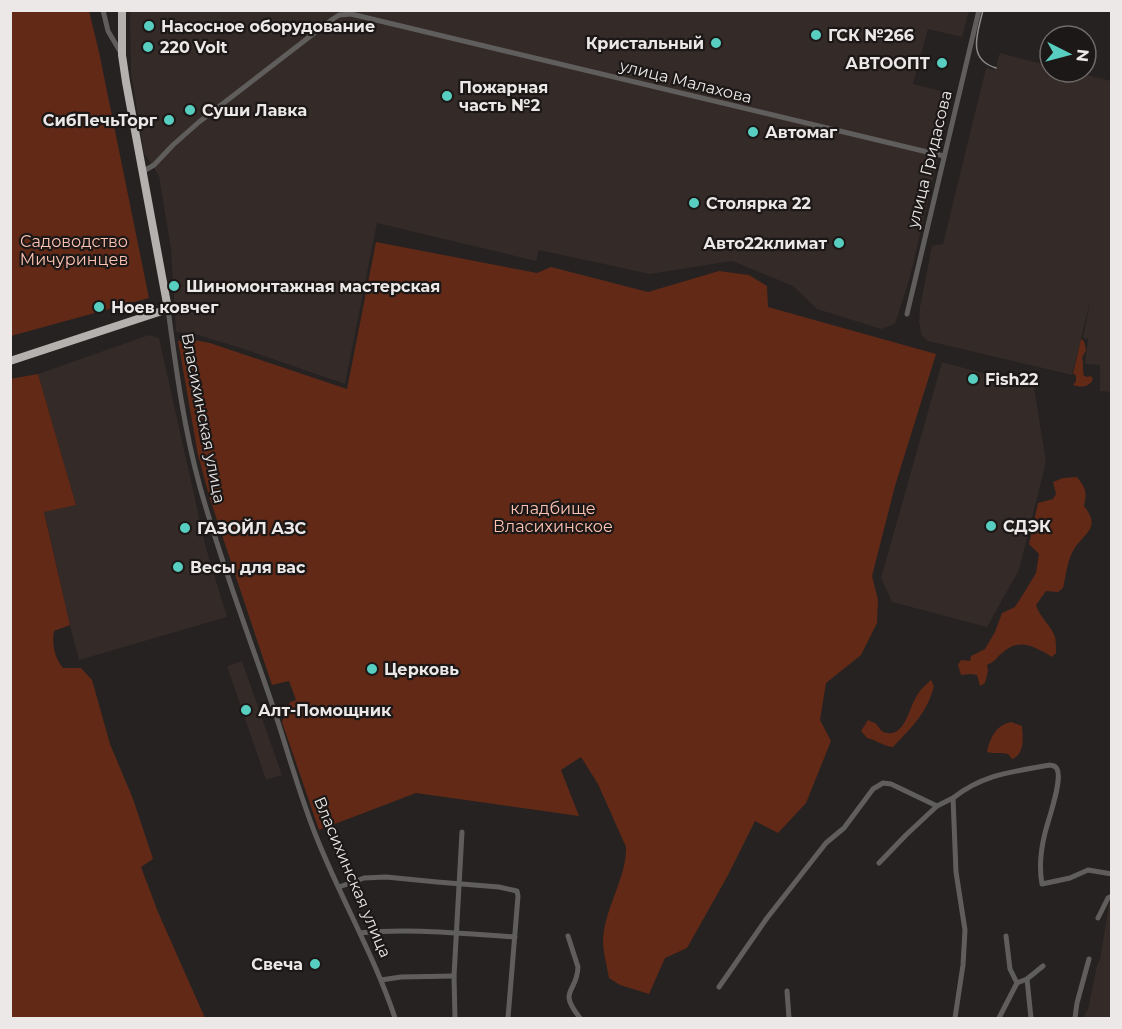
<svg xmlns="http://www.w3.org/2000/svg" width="1122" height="1029" viewBox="0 0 1122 1029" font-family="Montserrat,sans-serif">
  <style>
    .built { fill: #342a27 }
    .green { fill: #622917 }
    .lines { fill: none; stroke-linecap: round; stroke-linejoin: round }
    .minor { stroke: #605e5d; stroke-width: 5 }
    .highway { stroke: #b5b1af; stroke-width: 8 }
    .tram { stroke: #8e8b8a; stroke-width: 1.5 }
    .poi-dot { fill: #58cec0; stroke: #1c1817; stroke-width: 2 }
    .labels { text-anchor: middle; stroke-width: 4.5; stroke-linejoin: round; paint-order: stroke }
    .poi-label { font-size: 16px; font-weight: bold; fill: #ebe8e7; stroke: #1c1817; text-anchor: start }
    .street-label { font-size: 16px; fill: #ebe8e7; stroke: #1c1817 }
    .park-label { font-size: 16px; fill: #fec3b2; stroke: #1c1817 }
  </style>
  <rect width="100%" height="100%" fill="#252221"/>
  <g class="built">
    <path d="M130 11H969L962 37 928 29 913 84 953 94 910 277 895 324 881 329 817 309 793 286 732 261 650 274 539 250 536 261 377 223 345 384 244 349 191 333 176 332 171 249 159 176 144 153 131 74Z"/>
    <path d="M1000 53 1050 66V72H1074L1111 81V392L1100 391V365L1085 364 1088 339 1083 338 1091 298 1072 375 928 341 921 334 919 321 920 307 932 246 943 244 986 68 995 70Z"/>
    <path d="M149 335 159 338 206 548 227 617 79 660 70 625 44 511 76 505 38 374Z"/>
    <path d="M942 362 1034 387 1046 462 1019 570 987 627 892 602 881 578Z"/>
    <path d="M242 661 282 775 266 780 227 666Z"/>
    <path d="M1111 902V1018H1085L1084 1017 1086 1012 1088 1010 1097 965 1100 960 1109 904Z"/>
  </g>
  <g class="green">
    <path d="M11 10 89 11 99 52 149 298 11 336Z"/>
    <path d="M376 242 537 273 551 267 648 292 719 271 749 275 767 286 768 307 936 354 895 486 872 576 878 600 877 623 861 655 826 683 820 720 831 741 806 803 778 833 755 821 727 877 687 948 665 958 649 994 620 985 609 978C607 966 603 952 603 940 604 909 627 877 626 847L598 784 581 757 561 770 579 816 416 793 319 830 282 722 290 702 296 700 289 681 272 685 210 499 198 455 178 341 190 339 210 343 347 389Z"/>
    <path d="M1081 339 1084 341 1086 350 1082 358C1084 364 1082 370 1084 376L1088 377 1090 376 1093 378C1091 387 1081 388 1073 385L1076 381V375L1073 374Z"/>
    <path d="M38 374 76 505 44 512 70 625 54 631C52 644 54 657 63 668H81L92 680 110 744 133 799 153 859 141 867 158 912 205 1018H11L10 379Z"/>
    <path d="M1077 477C1086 489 1087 491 1084 506 1102 529 1084 532 1073 551 1067 561 1066 577 1063 588L1058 592 1046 591 1036 605C1040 618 1051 625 1055 637 1056 642 1056 647 1056 653L1052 657C1035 647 1019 637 1002 653 995 659 996 661 987 665L988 671 985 683 980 686 977 675 971 674 961 675 958 665 961 660 970 661 971 656 985 649 995 632 1002 613 1015 607 1027 588 1036 573 1039 554 1029 544 1038 503 1053 499 1056 494 1053 482 1063 478Z"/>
    <path d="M931 680 934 686C927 713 912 727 893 747 883 746 876 740 867 738L861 731 868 720C870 721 875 723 876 724 880 728 880 732 887 733 904 736 909 710 915 699 919 691 924 686 931 680Z"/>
    <path d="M1011 722 1022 726C1023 738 1025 754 1012 759L1008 754C1001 752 994 754 987 752 990 738 996 725 1011 722Z"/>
  </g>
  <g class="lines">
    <g class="minor">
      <path d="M103 10 108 31 121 53"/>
      <path d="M142 172 154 165 173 145 199 122 330 21 339 15 351 14 944 156"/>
      <path d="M168 309C176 369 184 429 200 487 220 559 246 628 270 698 286 744 298 791 316 836 340 897 374 955 395 1018"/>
      <path d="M907 314 979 10"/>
      <path d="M953 798C984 774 1012 772 1050 765 1053 766 1055 765 1057 769 1063 780 1048 820 1045 833 1041 849 1039 868 1042 884L1070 878 1088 870 1112 874"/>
      <path d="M879 863 906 835 937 806 953 798 956 872 965 930 963 965 955 1018"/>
      <path d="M339 887 364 878 386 877 437 882 499 887 517 891 518 896 508 1018"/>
      <path d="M1098 918 1108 898 1112 896"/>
      <path d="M360 933C411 928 464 934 515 937"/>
      <path d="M568 936 578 967C577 994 557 989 580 1018"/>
      <path d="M1006 936 1010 969 1017 983"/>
      <path d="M381 980 401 977 454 976"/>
      <path d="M719 987 767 918 826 843 844 828 873 789 883 783 891 784 937 806"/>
      <path d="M787 991 789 1018"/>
      <path d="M455 1018 454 976 462 832"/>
      <path d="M999 1018 1017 983 1027 979"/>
      <path d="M1031 1018 1027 979 1043 966"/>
      <path d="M1075 1018 1077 1003 1089 959"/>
    </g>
    <path class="highway" d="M10 361 168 309 126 82 122 55V10"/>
    <path class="tram" d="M983 10C978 32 966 59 996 68"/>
  </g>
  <g class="poi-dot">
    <circle cx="149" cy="26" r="6"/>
    <circle cx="816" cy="35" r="6"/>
    <circle cx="716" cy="43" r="6"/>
    <circle cx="148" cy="47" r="6"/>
    <circle cx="942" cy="63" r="6"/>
    <circle cx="447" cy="96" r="6"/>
    <circle cx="190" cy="110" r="6"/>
    <circle cx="169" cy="120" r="6"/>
    <circle cx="753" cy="132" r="6"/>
    <circle cx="694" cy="203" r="6"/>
    <circle cx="839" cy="243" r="6"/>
    <circle cx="174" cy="286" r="6"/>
    <circle cx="99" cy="307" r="6"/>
    <circle cx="973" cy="379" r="6"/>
    <circle cx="991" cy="526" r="6"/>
    <circle cx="185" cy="528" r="6"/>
    <circle cx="178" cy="567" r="6"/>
    <circle cx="372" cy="669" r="6"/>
    <circle cx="246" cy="710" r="6"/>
    <circle cx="315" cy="964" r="6"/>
  </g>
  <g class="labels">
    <g class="poi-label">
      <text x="161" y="32">Насосное оборудование</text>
      <text x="828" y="41">ГСК №266</text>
      <text x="704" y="49" text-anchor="end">Кристальный</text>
      <text x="160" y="53">220 Volt</text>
      <text x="930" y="69" text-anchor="end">АВТООПТ</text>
      <text x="459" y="93">Пожарная<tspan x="459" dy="18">часть №2</tspan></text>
      <text x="202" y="116">Суши Лавка</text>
      <text x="157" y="126" text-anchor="end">СибПечьТорг</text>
      <text x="765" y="138">Автомаг</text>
      <text x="706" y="209">Столярка 22</text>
      <text x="827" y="249" text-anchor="end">Авто22климат</text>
      <text x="186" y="292">Шиномонтажная мастерская</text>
      <text x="111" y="313">Ноев ковчег</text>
      <text x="985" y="385">Fish22</text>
      <text x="1003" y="532">СДЭК</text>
      <text x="197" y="534">ГАЗОЙЛ АЗС</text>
      <text x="190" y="573">Весы для вас</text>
      <text x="384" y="675">Церковь</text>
      <text x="258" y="716">Алт-Помощник</text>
      <text x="303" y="970" text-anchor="end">Свеча</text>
    </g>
    <g class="street-label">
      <text transform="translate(686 81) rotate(14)" y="6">улица Малахова</text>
      <text transform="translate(929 159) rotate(-76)" y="6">улица Гридасова</text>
      <text transform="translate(204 418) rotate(79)" y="6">Власихинская улица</text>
      <text transform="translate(353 877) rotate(67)" y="6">Власихинская улица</text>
    </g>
    <g class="park-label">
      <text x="74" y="247">Садоводство<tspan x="74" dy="18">Мичуринцев</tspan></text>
      <text x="553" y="514">кладбище<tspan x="553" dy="18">Власихинское</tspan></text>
    </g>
  </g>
  <rect width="1122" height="1029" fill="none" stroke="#ebe8e7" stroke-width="24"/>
  <g transform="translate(1068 54) rotate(96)"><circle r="28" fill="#1c1817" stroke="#6f6b6a" stroke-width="1.5"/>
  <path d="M0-4.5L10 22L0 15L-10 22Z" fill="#58cec0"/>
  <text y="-9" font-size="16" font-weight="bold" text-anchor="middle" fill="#ebe8e7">N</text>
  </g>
</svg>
